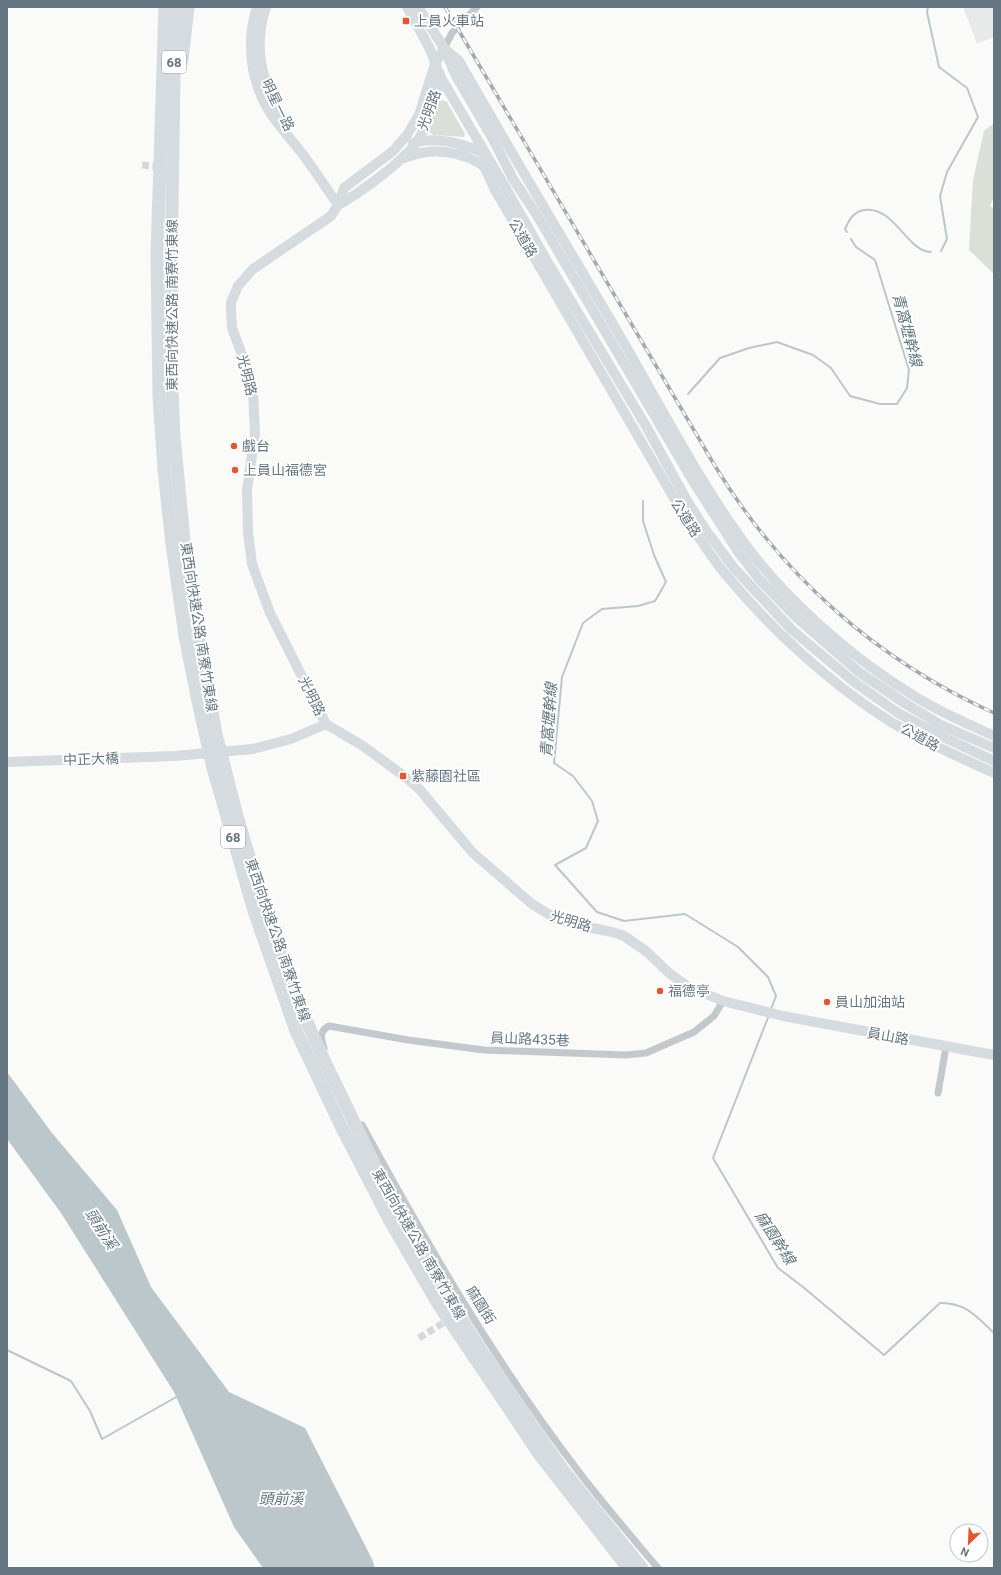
<svg xmlns="http://www.w3.org/2000/svg" width="1001" height="1575" viewBox="0 0 1001 1575" font-family="Roboto,'Noto Sans TC',sans-serif">
  <style>
    .built { fill: #e8e9e9 }
    .green { fill: #dadfd7 }
    .water { fill: #bbc7cb }
    .lines { fill: none; stroke-linecap: round; stroke-linejoin: round }
    .stream { stroke: #bbc7cb; stroke-width: 2 }
    .street-tunnel { stroke: #d5d9db; stroke-width: 7; stroke-dasharray: 7 3.5; stroke-linecap: butt }
    .street { stroke: #c3c8cc; stroke-width: 7 }
    .secondary { stroke: #d6dbdf; stroke-width: 10 }
    .highway { stroke: #d6dbdf; stroke-width: 13 }
    .rail-casing { stroke: #a2aab0; stroke-width: 3.5 }
    .rail { stroke: #fff; stroke-width: 2; stroke-dasharray: 6; stroke-linecap: butt }
    .poi-dot { fill: #e4572e; stroke: #fff; stroke-width: 1.5 }
    .labels { text-anchor: middle; stroke-width: 4; stroke-linejoin: round; paint-order: stroke }
    .shield { fill: #fff; stroke: #939fa8; stroke-width: 1 }
    .shield-label { font-size: 13px; font-weight: bold; fill: #657683 }
    .poi-label { font-size: 14px; fill: #657683; stroke: #fff; text-anchor: start }
    .street-label { font-size: 14px; fill: #657683; stroke: #fff }
    .water-label { font-size: 15px; font-style: italic; fill: #60757c; stroke: #fff }
  </style>
  <rect width="100%" height="100%" fill="#fafaf8"/>
  <path class="built" d="M963 7H994V37L977 44Z"/>
  <g class="green">
    <path d="M443 100 447 102 465 134 464 137 434 135 429 132 439 102Z"/>
    <path d="M994 123V197L990 206 994 209V274L969 250 973 180 984 131Z"/>
  </g>
  <path class="water" d="M7 1072 52 1133 117 1210 151 1287 229 1392 305 1428 372 1559 375 1568H263L234 1527 174 1392 61 1213 7 1139Z"/>
  <g class="lines">
    <g class="stream">
      <path d="M928 7 927 12 939 67 967 88 978 117 947 172 940 196 947 239 941 251"/>
      <path d="M847 232 845 229C849 220 853 212 864 210 894 205 907 252 931 252"/>
      <path d="M688 394 720 358 749 348 777 342 813 355 831 368 850 396 880 404H897L907 388 909 370 875 260 856 247 851 239"/>
      <path d="M643 501V521L654 555 666 582 655 601 638 606 602 609 583 623 562 677 554 763 573 776 592 801 598 821 586 848 555 865 597 912 624 921 685 914 738 947 768 977 776 996 771 1009"/>
      <path d="M769 1015 713 1158 778 1268 803 1287 884 1355 940 1303C965 1302 977 1317 994 1333"/>
      <path d="M7 1350 71 1381 90 1411 102 1439 178 1396"/>
    </g>
    <g class="street-tunnel">
      <path d="M142 165 163 167"/>
      <path d="M419 1338 451 1318"/>
    </g>
    <g class="street">
      <path d="M444 48 452 33 477 7"/>
      <path d="M324 1048C321 1039 319 1031 329 1026L408 1040 484 1050 626 1055 646 1053 694 1032 714 1016 723 1001"/>
      <path d="M938 1093 946 1047"/>
      <path d="M362 1125C427 1244 496 1364 579 1472 604 1505 631 1536 658 1568"/>
    </g>
    <g class="secondary">
      <path d="M257 7C246 42 250 79 269 111 278 125 291 139 301 152 314 169 326 188 338 205"/>
      <path d="M266 7C251 53 264 84 286 125"/>
      <path d="M407 7 430 49 440 76 504 185 547 261 646 426 686 499 705 529 734 568 792 630 854 682 898 713 937 734 994 761"/>
      <path d="M418 7 444 48 456 76 494 141 513 179 535 212 693 481 739 553 759 579 796 617 860 673 906 704 941 725 994 748"/>
      <path d="M444 48 435 64 419 115 407 135 393 151 344 188 338 205 331 216 253 269 238 286 231 302V312L232 328 244 360 253 391 255 434 247 490 248 533 252 564 270 613 326 724 363 746 408 779 420 790 473 853 532 904 555 918 577 925 612 932 624 936 646 951 669 973 687 986 723 1001 783 1016 994 1055"/>
      <path d="M445 49 459 61C513 156 569 249 624 343 663 411 699 481 745 544 786 600 852 658 911 694 937 711 966 723 994 736"/>
      <path d="M413 143C437 136 464 144 486 154"/>
      <path d="M484 153V166L495 190 678 505C693 529 708 553 726 575 772 630 830 684 891 722 924 742 959 757 994 773"/>
      <path d="M405 158C431 146 465 151 488 169"/>
      <path d="M338 205C360 193 401 163 416 143 428 126 438 95 440 74"/>
      <path d="M7 762 175 756 253 749 291 739 326 724"/>
    </g>
    <g class="highway">
      <path d="M165 7 157 254 159 396 164 470 172 544 185 636 199 706 213 768 254 911 296 1031 341 1126 390 1221 437 1302 540 1455 628 1568"/>
      <path d="M175 7 170 344 174 437 186 560 198 634 216 734 237 816 258 887 296 998 324 1060 396 1209 433 1274 480 1349 530 1423 563 1470 642 1568"/>
      <path d="M182 60 188 7"/>
    </g>
    <defs>
      <path id="rail" d="M445 7 715 466C782 576 877 660 994 713"/>
    </defs>
    <use href="#rail" class="rail-casing"/>
    <use href="#rail" class="rail"/>
  </g>
  <g class="poi-dot">
    <rect x="402" y="17" width="8" height="8" rx="2"/>
    <circle cx="234" cy="446" r="4"/>
    <circle cx="235" cy="470" r="4"/>
    <rect x="399" y="772" width="8" height="8" rx="2"/>
    <circle cx="660" cy="991" r="4"/>
    <circle cx="827" cy="1002" r="4"/>
  </g>
  <g class="labels">
    <g class="shield">
      <rect x="162" y="51" width="24" height="22" rx="3"/>
      <rect x="221" y="826" width="24" height="22" rx="3"/>
    </g>
    <g class="shield-label">
      <text x="174" y="67">68</text>
      <text x="233" y="842">68</text>
    </g>
    <g class="poi-label">
      <text x="414" y="26">上員火車站</text>
      <text x="242" y="451">戲台</text>
      <text x="243" y="475">上員山福德宮</text>
      <text x="411" y="781">紫藤園社區</text>
      <text x="668" y="996">福德亭</text>
      <text x="835" y="1007">員山加油站</text>
    </g>
    <g class="street-label">
      <text transform="translate(278 105) rotate(64)" y="5">明星一路</text>
      <text transform="translate(429 110) rotate(-70)" y="5">光明路</text>
      <text transform="translate(523 238) rotate(60)" y="5">公道路</text>
      <text transform="translate(172 305) rotate(-90)" y="5">東西向快速公路 南寮竹東線</text>
      <text transform="translate(247 375) rotate(76)" y="5">光明路</text>
      <text transform="translate(686 518) rotate(57)" y="5">公道路</text>
      <text transform="translate(199 627) rotate(81)" y="5">東西向快速公路 南寮竹東線</text>
      <text transform="translate(312 696) rotate(64)" y="5">光明路</text>
      <text transform="translate(920 737) rotate(29)" y="5">公道路</text>
      <text transform="translate(91 759) rotate(-2)" y="5">中正大橋</text>
      <text transform="translate(571 921) rotate(17)" y="5">光明路</text>
      <text transform="translate(278 940) rotate(71)" y="5">東西向快速公路 南寮竹東線</text>
      <text transform="translate(888 1036) rotate(10)" y="5">員山路</text>
      <text transform="translate(530 1039) rotate(2)" y="5">員山路435巷</text>
      <text transform="translate(419 1244) rotate(60)" y="5">東西向快速公路 南寮竹東線</text>
      <text transform="translate(481 1305) rotate(58)" y="5">麻園街</text>
    </g>
    <g class="water-label">
      <text transform="translate(907 330) rotate(75)" y="5">青窩壢幹線</text>
      <text transform="translate(549 720) rotate(-86)" y="5">青窩壢幹線</text>
      <text transform="translate(101 1229) rotate(57)" y="5">頭前溪</text>
      <text transform="translate(775 1238) rotate(57)" y="5">麻園幹線</text>
      <text x="281" y="1504">頭前溪</text>
    </g>
  </g>
  <rect width="1001" height="1575" fill="none" stroke="#657683" stroke-width="16"/>
  <g transform="translate(969 1543) rotate(204)"><circle r="19" fill="#ffffff" stroke="#c1c8cd"/>
  <path d="M0-3L7 15L0 10L-7 15Z" fill="#e4572e"/>
  <text y="-6" font-size="11" font-weight="bold" text-anchor="middle" fill="#657683">N</text>
  </g>
</svg>
